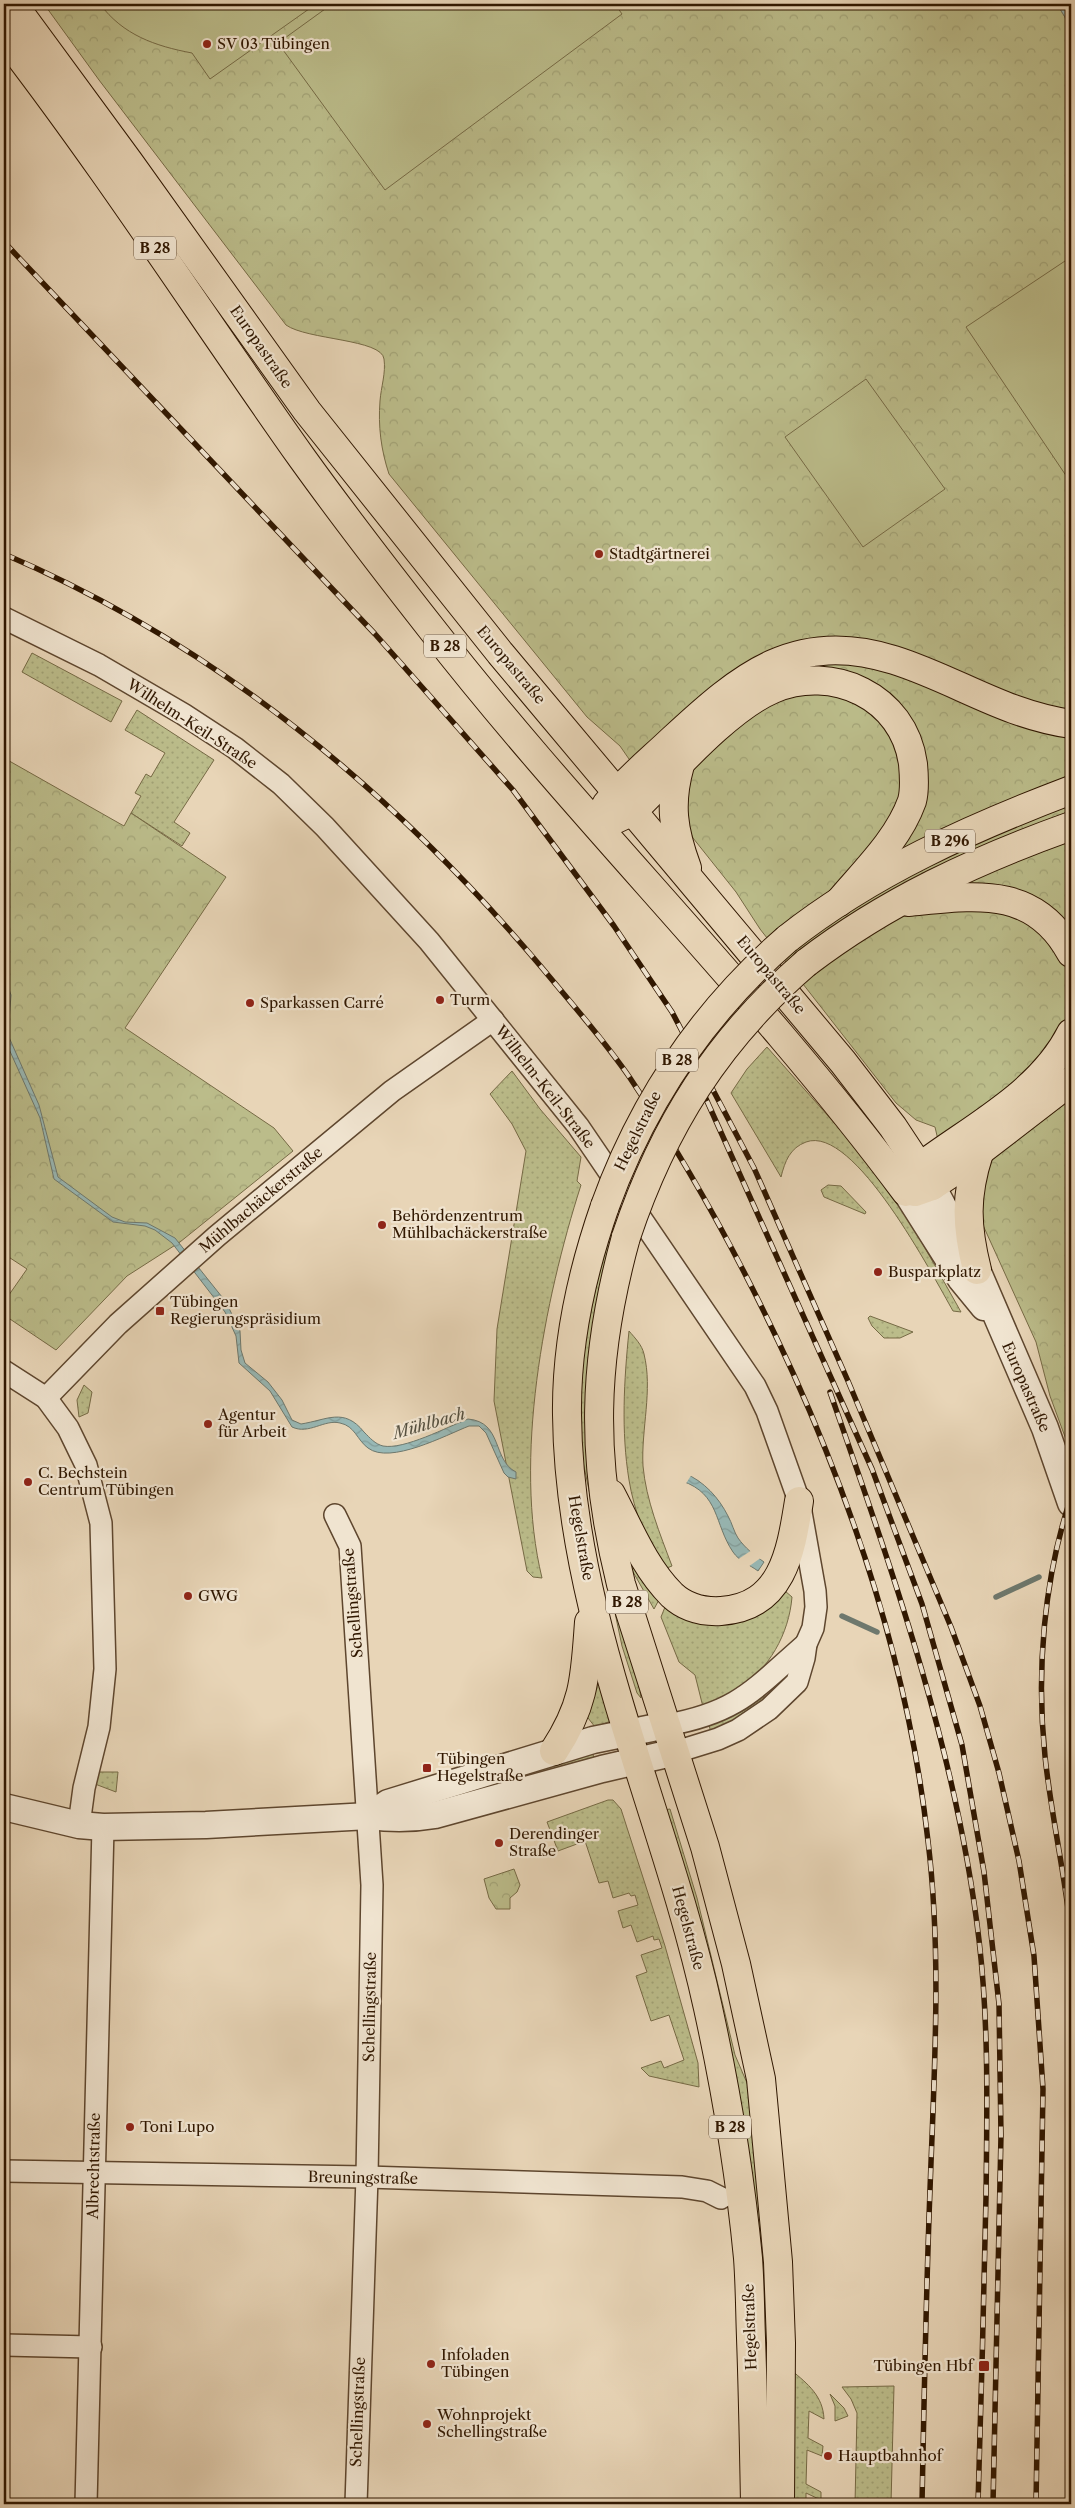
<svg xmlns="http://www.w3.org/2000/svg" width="1075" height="2508" viewBox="0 0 1075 2508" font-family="'Libre Caslon Text',serif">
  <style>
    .grass { fill: url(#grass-dots); stroke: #766a45 }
    .park { fill: url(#park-crowns); stroke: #766a45 }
    .pitch { fill: #bbbc8a; stroke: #766a45 }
    .water { fill: url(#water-waves); stroke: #6e786d }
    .pier { fill: #e8d5b7 }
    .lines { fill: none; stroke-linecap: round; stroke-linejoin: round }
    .stream { stroke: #6e786d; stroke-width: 5.5 }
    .minor-casing { stroke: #5e462e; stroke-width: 24 }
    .tertiary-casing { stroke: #5e462e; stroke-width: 29 }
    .primary-casing { stroke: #301700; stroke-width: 30 }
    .minor { stroke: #f0e4d0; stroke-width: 21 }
    .tertiary { stroke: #f0e4d0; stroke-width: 26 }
    .primary { stroke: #e8d5b7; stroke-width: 28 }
    .rail-casing { stroke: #301700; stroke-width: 5.5 }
    .rail { stroke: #f0e4d0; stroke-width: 4; stroke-dasharray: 11; stroke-linecap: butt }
    .primary-bridge-casing { stroke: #301700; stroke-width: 30; stroke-linecap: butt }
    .primary-bridge { stroke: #e8d5b7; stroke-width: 28 }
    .poi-dot { fill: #8f2418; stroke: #f0e4d0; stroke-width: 2 }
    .labels { text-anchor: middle; stroke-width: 4.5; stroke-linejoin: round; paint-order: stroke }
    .shield { fill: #f0e4d0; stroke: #6a543e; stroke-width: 1 }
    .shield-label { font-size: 14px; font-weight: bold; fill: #301700 }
    .poi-label { font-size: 15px; fill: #301700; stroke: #f0e4d0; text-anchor: start }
    .street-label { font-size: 15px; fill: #301700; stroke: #f0e4d0 }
    .water-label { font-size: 16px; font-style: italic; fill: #544f3f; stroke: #f0e4d0 }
  </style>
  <defs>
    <pattern id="grass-dots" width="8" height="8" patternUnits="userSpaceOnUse" patternTransform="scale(1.25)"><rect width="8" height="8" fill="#bbbc8a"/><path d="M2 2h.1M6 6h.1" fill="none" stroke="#a1a175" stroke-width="1.8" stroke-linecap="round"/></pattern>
    <pattern id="park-crowns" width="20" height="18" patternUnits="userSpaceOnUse" patternTransform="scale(1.25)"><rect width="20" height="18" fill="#bbbc8a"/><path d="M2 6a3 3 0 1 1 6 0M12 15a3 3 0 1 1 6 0" fill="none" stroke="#a1a175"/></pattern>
    <pattern id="water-waves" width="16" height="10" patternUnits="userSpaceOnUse" patternTransform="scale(1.25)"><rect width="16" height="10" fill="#98b8b5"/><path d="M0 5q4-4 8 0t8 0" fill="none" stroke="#839d9a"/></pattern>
  </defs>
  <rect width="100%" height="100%" fill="#e8d5b7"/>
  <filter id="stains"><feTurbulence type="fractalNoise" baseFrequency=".004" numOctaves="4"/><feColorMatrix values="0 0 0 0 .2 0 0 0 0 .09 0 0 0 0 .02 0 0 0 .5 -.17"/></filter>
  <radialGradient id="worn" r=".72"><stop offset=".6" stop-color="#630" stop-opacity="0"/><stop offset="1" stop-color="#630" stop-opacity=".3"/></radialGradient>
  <g class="grass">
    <path d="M32 653 122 701 111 722 22 672Z"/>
    <path d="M137 710 214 760 174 822 190 833 182 846 131 813 141 796 135 793 146 774 151 777 165 753 125 730Z"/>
    <path d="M767 1047 852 1143 898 1200 961 1312 953 1311C933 1276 854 1124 806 1142 790 1148 785 1161 781 1177L731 1093 747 1069Z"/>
    <path d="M512 1071 540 1109 581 1157 577 1181 581 1185C544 1301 513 1459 542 1578L533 1577 527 1571 494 1401 497 1329 526 1151 512 1124 490 1094Z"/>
    <path d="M828 1185 841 1186 866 1212 865 1214 824 1197 821 1190Z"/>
    <path d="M613 1221 619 1229 590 1366 641 1698 637 1693 622 1646 582 1457C574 1372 591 1302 613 1221Z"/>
    <path d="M870 1316 913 1332 900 1338H884L872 1326 868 1318Z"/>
    <path d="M629 1331C635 1338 642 1345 644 1354 653 1390 641 1429 643 1466 646 1500 660 1534 672 1566L659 1571C647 1542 634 1511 629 1480 621 1431 624 1380 629 1331Z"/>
    <path d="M84 1385 92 1392 88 1413 79 1417 77 1400Z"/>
    <path d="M633 1555 661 1596 654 1609 628 1563Z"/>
    <path d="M785 1591 792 1597C789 1634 769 1669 738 1690 727 1697 714 1702 703 1707L695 1675 679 1662 661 1617 667 1602Z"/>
    <path d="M596 1669 611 1721 595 1727 585 1714Z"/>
    <path d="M770 1693 764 1705 711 1733 709 1725 745 1710Z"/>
    <path d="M592 1751 594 1758 457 1800 412 1807Z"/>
    <path d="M96 1772H118L116 1792 95 1784Z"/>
    <path d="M608 1800H613L621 1809 665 1946 698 2063 699 2087 649 2076 641 2068 661 2061 664 2068 684 2060 669 2015 651 2021 636 1976 647 1972 641 1955 662 1948 659 1939 654 1940 653 1936 637 1942 631 1925 623 1928 618 1911 638 1905 635 1895 631 1896 629 1893 613 1898 608 1881 599 1883 585 1841 558 1851 547 1822Z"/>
    <path d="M670 1809 697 1898 735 2055 750 2090 766 2218 773 2504 758 2289 664 1810Z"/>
    <path d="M791 2370C808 2384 823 2396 824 2419L809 2411 808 2438 823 2446 822 2456 807 2450 806 2484 821 2492V2500L806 2493V2504H792Z"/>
    <path d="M894 2386 891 2504H855L857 2413 851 2399 842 2387Z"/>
    <path d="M830 2394 844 2408 848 2416 835 2421V2406Z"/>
  </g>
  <g class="park">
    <path d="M44 4H1057L1071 27V1453L1050 1396 1036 1342 982 1223 980 1192 957 1186 938 1140 935 1127 916 1120 896 1103 760 929 736 892 693 838 687 825 638 772 620 746 587 717 389 474C381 450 378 426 380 401 381 387 386 373 384 359 382 339 307 340 286 325L99 80Z"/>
    <path d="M4 758 124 826 131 813 226 877 125 1028 274 1128 293 1151 180 1242 127 1276 56 1350 4 1315V1302L27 1269 4 1254Z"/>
    <path d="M514 1869 520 1885 517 1892 510 1898V1909H496L489 1898 484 1879Z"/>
  </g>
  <g class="pitch">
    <path d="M100 4H316L210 79 192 53C155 46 123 35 100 4Z"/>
    <path d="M332 4H615L622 14 385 190 278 43Z"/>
    <path d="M1071 257V483L966 327Z"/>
    <path d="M866 379 945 489 863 547 785 437Z"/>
  </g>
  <g class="water">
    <path d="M1057 4H1071V27Z"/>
    <path d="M4 975 11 995 8 1035 39 1105 58 1177 112 1217 125 1222 147 1223 175 1238 226 1302 240 1331 241 1350 245 1363 268 1382 282 1400 292 1420 301 1424C327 1420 344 1407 364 1432 370 1438 375 1444 383 1446 404 1450 447 1427 468 1419 503 1422 492 1460 516 1472V1479L508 1477 504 1473 486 1433 479 1426H469C446 1435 390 1465 368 1448 357 1440 355 1426 340 1423 324 1419 309 1435 292 1427L270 1391 239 1363 236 1336 225 1312 172 1243 155 1230 145 1226 113 1222 54 1179 40 1118 4 1038 7 1000Z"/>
    <path d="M684 1473C704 1481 719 1498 728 1516 732 1523 734 1532 738 1538 745 1548 754 1555 764 1562L758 1571C750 1565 739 1561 733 1552 714 1524 720 1494 682 1481Z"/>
  </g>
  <g class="pier">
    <path d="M683 1471 692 1474 685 1485 679 1481Z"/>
    <path d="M752 1550 762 1557 748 1567 737 1560Z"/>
  </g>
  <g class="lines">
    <g class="stream">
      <path d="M996 1597 1039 1577"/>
      <path d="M842 1616 877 1632"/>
    </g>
    <defs>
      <g id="minor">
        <path d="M4 618 99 665 183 714 235 748 281 784 325 827 429 941 578 1126 755 1386 767 1411 799 1501 815 1591 816 1607 813 1628 806 1644 804 1658 797 1682 769 1709 738 1730 718 1739 676 1752"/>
        <path d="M4 1371 46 1398 68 1428 86 1465 101 1523 105 1669 99 1727 84 1788 79 1825"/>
        <path d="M46 1398 118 1324 217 1236 392 1091 493 1020"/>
        <path d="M335 1515 350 1546 372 1885 367 2177 356 2504"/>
        <path d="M667 1725C739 1712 754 1689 806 1644"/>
        <path d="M4 2171 367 2177 682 2187 707 2191 721 2198"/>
        <path d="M4 2345 91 2347"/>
        <path d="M86 2504 103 1827"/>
      </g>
      <g id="tertiary">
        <path d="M932 1186 977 1270 1045 1428 1071 1503"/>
        <path d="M906 1192 961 1279 984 1307"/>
        <path d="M4 1807 79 1825 103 1827 206 1825 369 1816C392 1819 412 1819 435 1815L602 1769 676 1752"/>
        <path d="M369 1816 388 1803 593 1740 667 1725"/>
      </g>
      <g id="primary">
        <path d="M13 4 129 162 307 411 500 653 843 1062 893 1127 932 1186"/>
        <path d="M4 36C109 172 202 317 302 458 343 515 387 572 431 628 582 822 759 994 906 1192"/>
        <path d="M680 765C669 804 673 830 687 868"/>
        <path d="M606 805C625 781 651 760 673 739 741 676 796 629 894 660 957 680 1003 714 1071 724"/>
        <path d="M616 819 633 811C670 775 726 709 773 689 832 664 904 696 913 764 914 775 915 790 912 801 898 840 865 871 839 902"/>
        <path d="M908 902C973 896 1034 884 1071 953"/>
        <path d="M787 939C872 872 971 828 1071 790"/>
        <path d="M806 963C887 901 976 860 1071 826"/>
        <path d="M910 1181 921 1166C973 1127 1041 1093 1071 1033"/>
        <path d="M915 1192 932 1186 950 1174 1071 1081"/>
        <path d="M605 1206C582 1272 566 1344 567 1415 569 1619 665 1811 708 2008 726 2090 740 2175 748 2258 750 2285 750 2311 751 2338 753 2393 754 2449 755 2504"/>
        <path d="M626 1237C592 1360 590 1460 621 1584L705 1847 736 1964 761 2079 778 2262 781 2343 780 2504"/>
        <path d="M977 1270C966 1226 965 1196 979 1153"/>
        <path d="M611 1494C629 1528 644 1567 672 1595 686 1608 703 1612 721 1611 783 1607 791 1551 799 1501"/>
        <path d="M554 1751C585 1704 585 1677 589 1622"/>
      </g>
    </defs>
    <use href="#minor" class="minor-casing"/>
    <use href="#tertiary" class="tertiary-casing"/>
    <use href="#primary" class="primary-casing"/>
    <use href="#minor" class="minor"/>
    <use href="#tertiary" class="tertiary"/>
    <use href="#primary" class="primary"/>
    <defs>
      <g id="rail">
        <path d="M4 242 375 634 513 790 614 926 672 1012 754 1168 848 1381 951 1627 980 1706 999 1773 1019 1861 1034 1956 1043 2089 1036 2504"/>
        <path d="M4 554C217 645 395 793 543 969 572 1004 604 1040 630 1078 693 1172 746 1270 793 1373 860 1522 910 1678 928 1841 942 1957 934 2074 930 2190 926 2295 924 2399 922 2504"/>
        <path d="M689 1061 872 1469 922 1604 962 1745 984 1872 999 2004 1001 2135 993 2504"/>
        <path d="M830 1392C892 1570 957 1752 979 1940 989 2025 987 2111 986 2197 984 2299 981 2402 978 2504"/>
        <path d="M1071 1497C1044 1578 1036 1671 1045 1756 1051 1815 1065 1874 1071 1933"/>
      </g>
    </defs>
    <use href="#rail" class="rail-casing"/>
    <use href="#rail" class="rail"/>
    <defs>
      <g id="primary-bridge">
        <path d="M605 1206C643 1101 703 1012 787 939"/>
        <path d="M626 1237C663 1126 718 1039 806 963"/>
      </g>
    </defs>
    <use href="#primary-bridge" class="primary-bridge-casing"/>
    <use href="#primary-bridge" class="primary-bridge"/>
  </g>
  <g class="poi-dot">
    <circle cx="207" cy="44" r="5"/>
    <circle cx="599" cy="554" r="5"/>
    <circle cx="440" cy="1000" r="5"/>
    <circle cx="250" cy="1003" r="5"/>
    <circle cx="382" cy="1225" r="5"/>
    <circle cx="878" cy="1272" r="5"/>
    <rect x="155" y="1306" width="10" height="10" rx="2.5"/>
    <circle cx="208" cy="1424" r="5"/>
    <circle cx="28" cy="1482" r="5"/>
    <circle cx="188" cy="1596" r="5"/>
    <rect x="422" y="1763" width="10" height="10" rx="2.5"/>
    <circle cx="499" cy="1843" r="5"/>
    <circle cx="130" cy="2127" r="5"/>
    <circle cx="431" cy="2364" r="5"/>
    <rect x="978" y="2360" width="12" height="12" rx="2.5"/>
    <circle cx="427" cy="2424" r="5"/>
    <circle cx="828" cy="2456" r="5"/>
  </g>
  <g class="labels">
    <g class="shield">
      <rect x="134" y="236.5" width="42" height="23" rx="4"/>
      <rect x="424" y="634.5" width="42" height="23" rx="4"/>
      <rect x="925" y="829.5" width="50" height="23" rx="4"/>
      <rect x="656" y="1048.5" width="42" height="23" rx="4"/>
      <rect x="606" y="1590.5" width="42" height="23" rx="4"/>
      <rect x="709" y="2115.5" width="42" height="23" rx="4"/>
    </g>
    <g class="shield-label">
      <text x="155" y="253">B 28</text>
      <text x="445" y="651">B 28</text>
      <text x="950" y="846">B 296</text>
      <text x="677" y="1065">B 28</text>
      <text x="627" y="1607">B 28</text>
      <text x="730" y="2132">B 28</text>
    </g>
    <g class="poi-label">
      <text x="217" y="49">SV 03 Tübingen</text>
      <text x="609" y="559">Stadtgärtnerei</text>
      <text x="450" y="1005">Turm</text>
      <text x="260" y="1008">Sparkassen Carré</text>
      <text x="392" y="1221">Behördenzentrum<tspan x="392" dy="17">Mühlbachäckerstraße</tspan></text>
      <text x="888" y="1277">Busparkplatz</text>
      <text x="170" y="1307">Tübingen<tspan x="170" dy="17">Regierungspräsidium</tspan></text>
      <text x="218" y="1420">Agentur<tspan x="218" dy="17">für Arbeit</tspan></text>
      <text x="38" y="1478">C. Bechstein<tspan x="38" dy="17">Centrum Tübingen</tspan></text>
      <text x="198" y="1601">GWG</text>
      <text x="437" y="1764">Tübingen<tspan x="437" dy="17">Hegelstraße</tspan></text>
      <text x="509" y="1839">Derendinger<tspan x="509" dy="17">Straße</tspan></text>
      <text x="140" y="2132">Toni Lupo</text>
      <text x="441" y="2360">Infoladen<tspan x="441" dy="17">Tübingen</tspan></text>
      <text x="973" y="2371" text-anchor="end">Tübingen Hbf</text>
      <text x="437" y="2420">Wohnprojekt<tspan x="437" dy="17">Schellingstraße</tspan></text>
      <text x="838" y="2461">Hauptbahnhof</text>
    </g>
    <g class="street-label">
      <text transform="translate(261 347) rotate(55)" y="5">Europastraße</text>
      <text transform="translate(511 665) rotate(50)" y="5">Europastraße</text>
      <text transform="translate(192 724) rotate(33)" y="5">Wilhelm-Keil-Straße</text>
      <text transform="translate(771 975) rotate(50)" y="5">Europastraße</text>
      <text transform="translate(545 1087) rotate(52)" y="5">Wilhelm-Keil-Straße</text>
      <text transform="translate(638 1131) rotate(-64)" y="5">Hegelstraße</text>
      <text transform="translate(261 1200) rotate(-40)" y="5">Mühlbachäckerstraße</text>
      <text transform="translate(1026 1387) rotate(66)" y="5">Europastraße</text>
      <text transform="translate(581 1538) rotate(80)" y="5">Hegelstraße</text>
      <text transform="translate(353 1603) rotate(-95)" y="5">Schellingstraße</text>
      <text transform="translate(688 1928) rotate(75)" y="5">Hegelstraße</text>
      <text transform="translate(370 2007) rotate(-89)" y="5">Schellingstraße</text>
      <text transform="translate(94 2166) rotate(-89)" y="5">Albrechtstraße</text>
      <text transform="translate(363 2178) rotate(1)" y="5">Breuningstraße</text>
      <text transform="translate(750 2327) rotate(-92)" y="5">Hegelstraße</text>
      <text transform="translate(358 2412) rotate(-88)" y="5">Schellingstraße</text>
    </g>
    <g class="water-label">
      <text transform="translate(429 1423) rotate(-16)" y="6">Mühlbach</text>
    </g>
  </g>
  <rect width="1075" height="2508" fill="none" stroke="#e8d5b7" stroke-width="20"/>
  <rect x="5" y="5" width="1065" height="2498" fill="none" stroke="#301700" stroke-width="2.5"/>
  <rect x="10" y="10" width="1055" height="2488" fill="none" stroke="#301700"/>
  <rect width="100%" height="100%" filter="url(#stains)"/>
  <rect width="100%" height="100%" fill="url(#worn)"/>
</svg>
